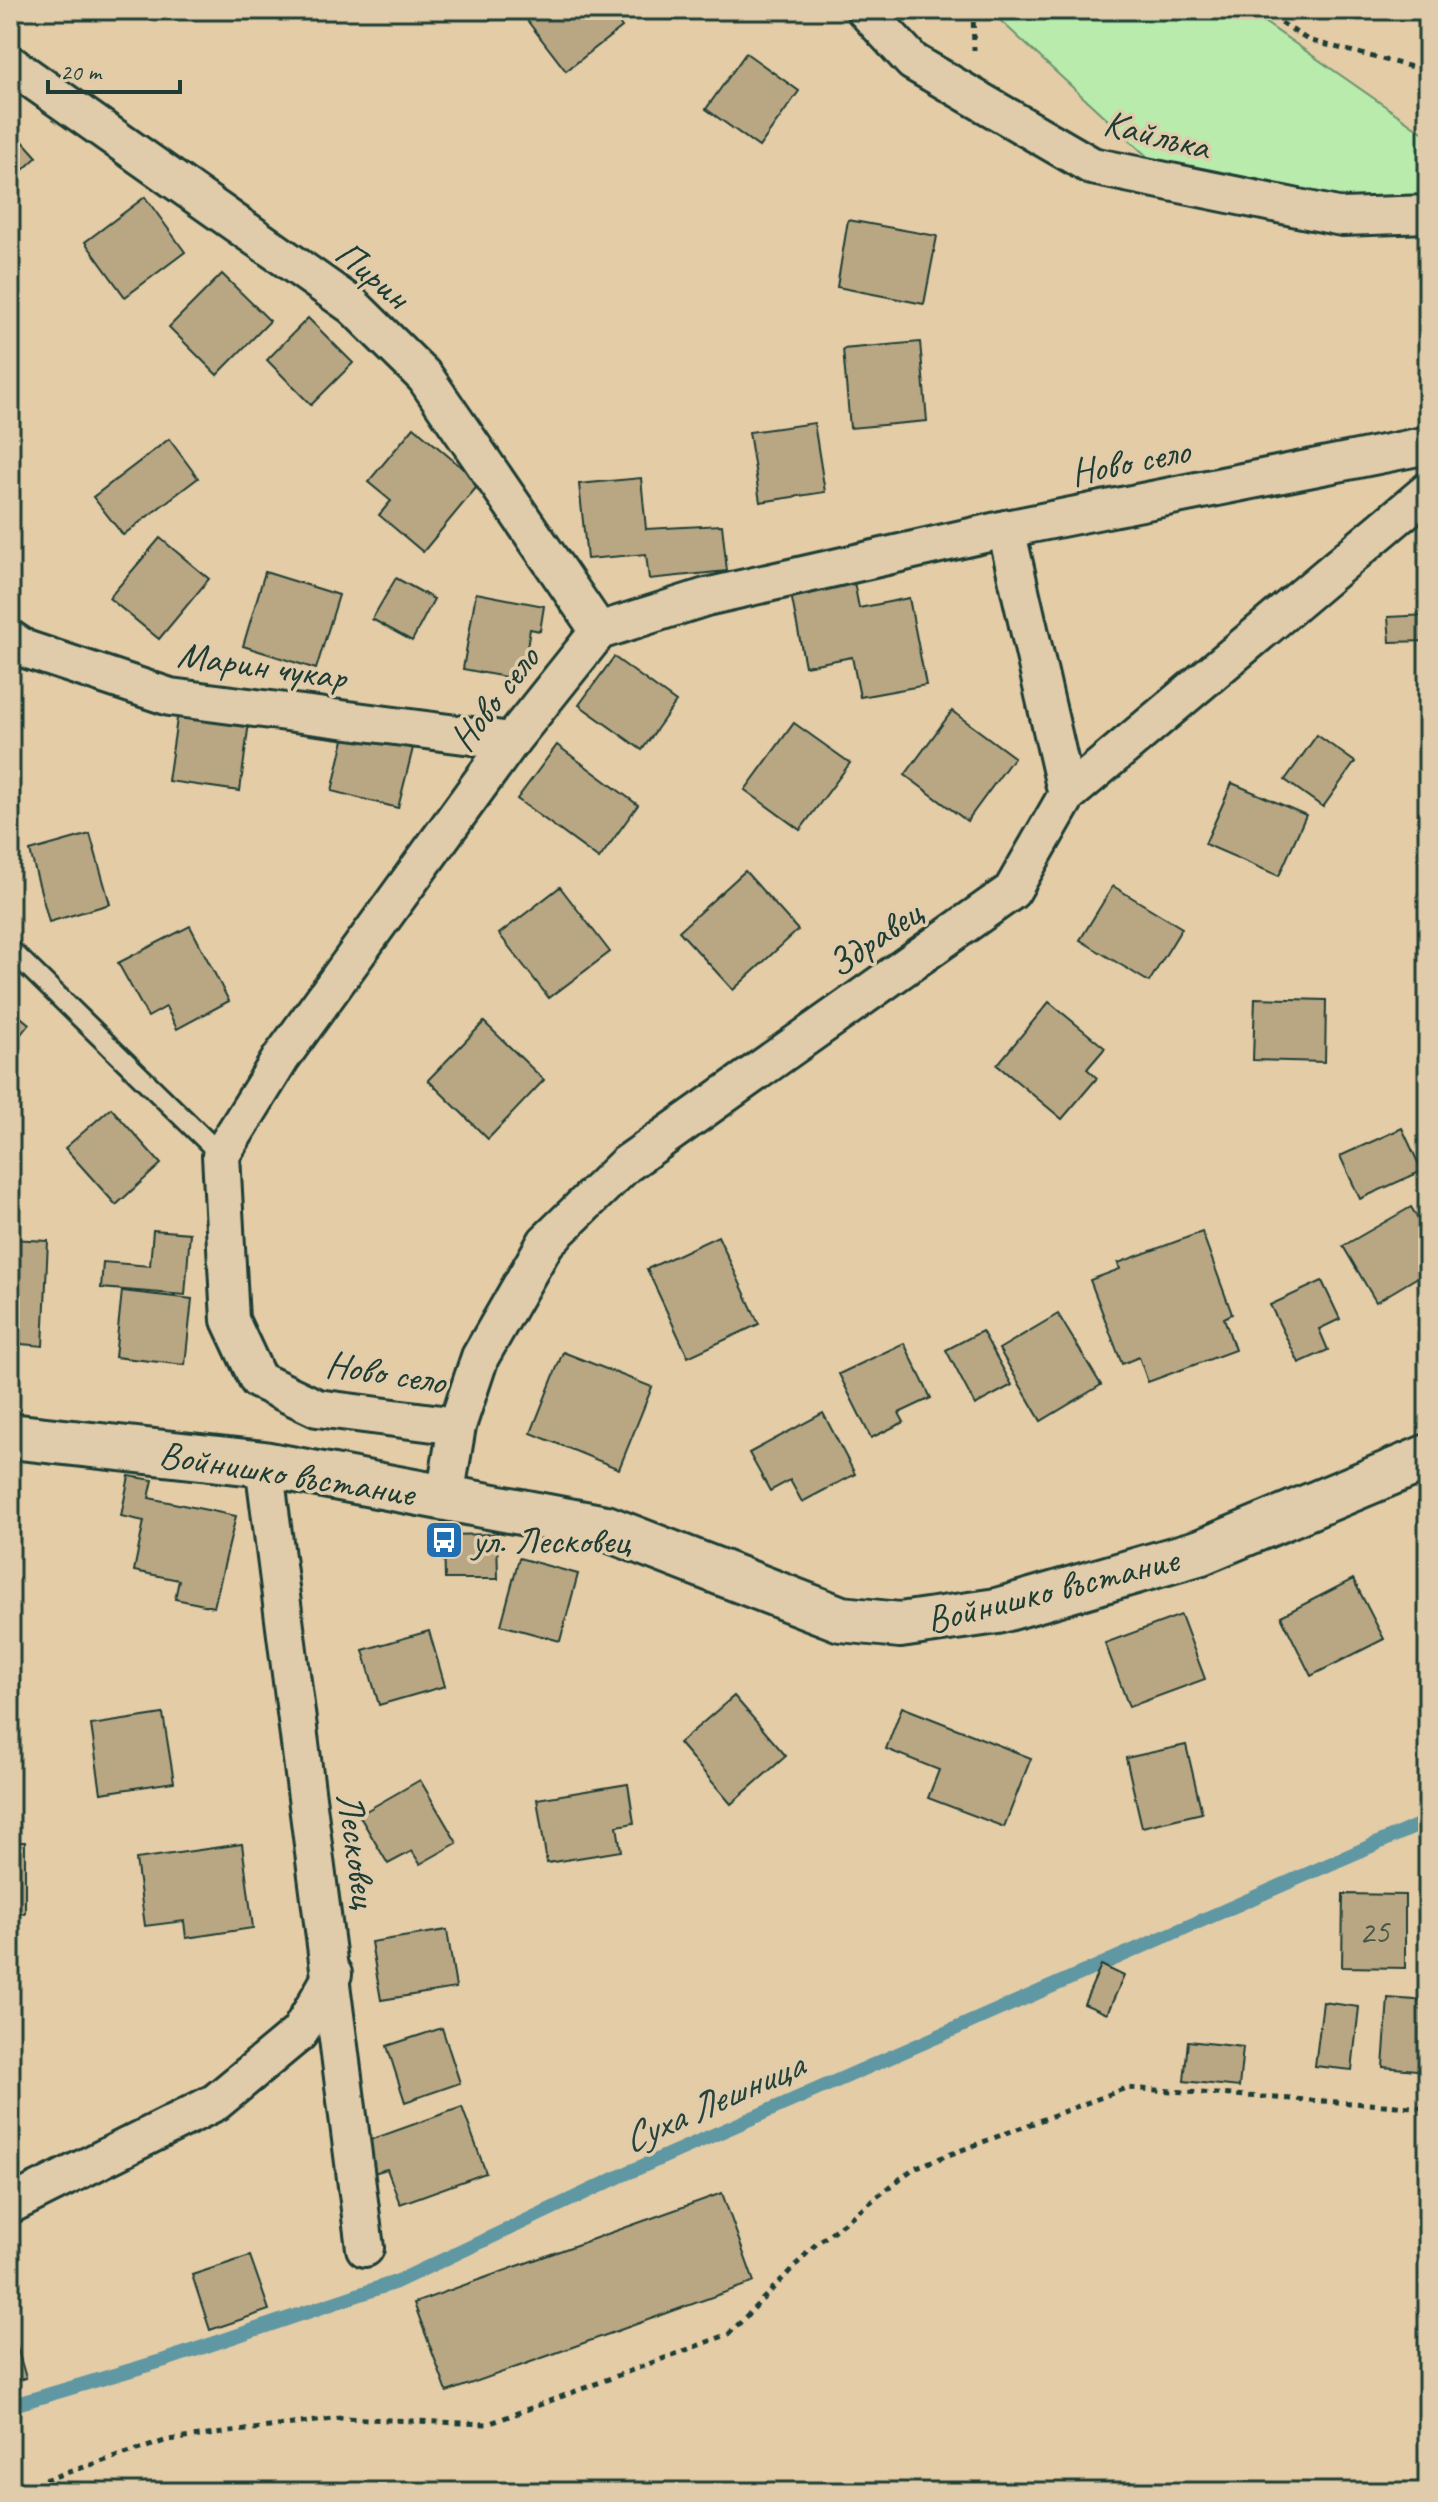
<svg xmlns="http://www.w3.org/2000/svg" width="1438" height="2502" viewBox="0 0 1438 2502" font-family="Caveat,sans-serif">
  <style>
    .green { fill: #b9ebac; stroke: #6c9470; stroke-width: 2 }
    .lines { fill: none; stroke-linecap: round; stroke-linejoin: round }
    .stream { stroke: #5f97a2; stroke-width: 14 }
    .building { fill: #b9a784; stroke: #1f3d34; stroke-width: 2 }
    .service-casing { stroke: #1f3d34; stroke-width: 24 }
    .minor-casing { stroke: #1f3d34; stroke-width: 42 }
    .tertiary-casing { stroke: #1f3d34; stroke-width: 50 }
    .path { stroke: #1f3d34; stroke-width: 5; stroke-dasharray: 6 6; stroke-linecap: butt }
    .service { stroke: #e0ccaa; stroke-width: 18 }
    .minor { stroke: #e0ccaa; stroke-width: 36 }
    .tertiary { stroke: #e0ccaa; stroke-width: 44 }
    .labels { text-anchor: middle; stroke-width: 7; stroke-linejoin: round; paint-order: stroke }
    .number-label { font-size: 34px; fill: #465848 }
    .street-label { font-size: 38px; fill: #1f3d34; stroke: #e0ccaa }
    .poi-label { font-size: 38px; fill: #1f3d34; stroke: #e0ccaa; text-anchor: start }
    .water-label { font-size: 40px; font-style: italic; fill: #24443d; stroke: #e0ccaa }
  </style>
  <rect width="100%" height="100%" fill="#e4cca7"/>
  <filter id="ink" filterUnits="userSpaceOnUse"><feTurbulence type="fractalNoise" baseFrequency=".0125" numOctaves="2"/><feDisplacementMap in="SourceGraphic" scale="16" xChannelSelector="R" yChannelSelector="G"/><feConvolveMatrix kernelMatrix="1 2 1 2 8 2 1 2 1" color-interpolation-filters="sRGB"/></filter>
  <g filter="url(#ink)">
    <path class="green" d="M989 10H1247L1428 136V208L1178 185Z"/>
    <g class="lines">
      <path class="stream" d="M10 2406 165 2360 396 2282 627 2173 1428 1821"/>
    </g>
    <g class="building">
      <path d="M538 10H609L622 27 566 71 526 19Z"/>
      <path d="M746 53 799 91 759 147 706 109Z"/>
      <path d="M10 127 37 157 10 182Z"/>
      <path d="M145 197 185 252 125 297 85 242Z"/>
      <path d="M848 220 937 236 924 304 837 287Z"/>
      <path d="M222 274 270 321 217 375 169 327Z"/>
      <path d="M308 318 353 363 311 405 267 360Z"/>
      <path d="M920 342 927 421 850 428 843 349Z"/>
      <path d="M814 423 825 492 760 502 749 432Z"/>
      <path d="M414 427 480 483 423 552 379 515 391 501 368 482Z"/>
      <path d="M169 439 198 478 123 535 93 497Z"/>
      <path d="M641 478 646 529 722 525 727 571 649 579 646 554 587 559 579 484Z"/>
      <path d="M160 538 209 579 159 639 109 598Z"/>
      <path d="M265 572 339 595 316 669 243 646Z"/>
      <path d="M396 578 434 599 412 641 372 619Z"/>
      <path d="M854 582 859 608 909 598 926 685 860 697 852 657 805 666 791 594Z"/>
      <path d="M476 593 544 606 540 631 530 629 522 680 463 669Z"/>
      <path d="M1428 615V641L1390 642 1388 617Z"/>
      <path d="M614 657 676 702 642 750 579 705Z"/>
      <path d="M952 711 1014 757 967 821 905 775Z"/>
      <path d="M178 712 249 722 240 791 168 781Z"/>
      <path d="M794 723 850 763 800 830 745 790Z"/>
      <path d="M346 731 413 748 398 808 332 791Z"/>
      <path d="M1317 735 1355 762 1323 807 1285 780Z"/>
      <path d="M557 745 638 805 599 859 517 799Z"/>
      <path d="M1232 783 1306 815 1279 876 1205 844Z"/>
      <path d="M90 834 110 904 49 922 30 851Z"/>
      <path d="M745 871 798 930 733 990 679 931Z"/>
      <path d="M1113 886 1182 928 1149 982 1080 940Z"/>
      <path d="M560 887 610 952 549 998 499 934Z"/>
      <path d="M190 926 229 1001 177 1029 166 1007 148 1017 118 963Z"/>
      <path d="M1255 998 1326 1000 1325 1062 1253 1060Z"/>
      <path d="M1049 1002 1105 1048 1087 1069 1097 1078 1062 1119 997 1065Z"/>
      <path d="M10 1008 29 1024 10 1048Z"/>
      <path d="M484 1022 544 1080 488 1139 428 1080Z"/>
      <path d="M111 1108 161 1164 116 1205 65 1148Z"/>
      <path d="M1402 1128 1422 1171 1360 1199 1340 1156Z"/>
      <path d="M1411 1207 1428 1235V1271L1376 1302 1343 1246Z"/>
      <path d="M153 1230 190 1233 185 1295 101 1288 103 1262 150 1266Z"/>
      <path d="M1202 1232 1232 1314 1224 1318 1235 1350 1148 1382 1139 1357 1122 1364 1090 1280 1120 1269 1118 1263Z"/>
      <path d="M718 1236 759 1324 688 1357 647 1269Z"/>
      <path d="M10 1239 48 1241 43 1346 10 1343Z"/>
      <path d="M1322 1281 1340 1319 1319 1329 1328 1350 1299 1363 1270 1305Z"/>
      <path d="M122 1291 192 1299 185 1365 115 1357Z"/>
      <path d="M1058 1314 1101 1385 1041 1421 999 1349Z"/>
      <path d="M982 1331 1012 1385 975 1405 946 1350Z"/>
      <path d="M904 1343 931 1398 899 1413 904 1422 871 1438 839 1374Z"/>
      <path d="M563 1352 652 1387 619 1469 531 1433Z"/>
      <path d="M823 1413 855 1474 802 1502 790 1480 770 1491 749 1453Z"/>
      <path d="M129 1476 153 1480 149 1498 236 1516 214 1607 175 1599 179 1580 134 1571 144 1521 121 1516Z"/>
      <path d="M497 1534 498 1579H445L444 1535Z"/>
      <path d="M519 1558 578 1574 560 1641 501 1625Z"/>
      <path d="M1353 1579 1384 1639 1311 1676 1281 1616Z"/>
      <path d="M1181 1615 1205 1679 1129 1707 1105 1643Z"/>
      <path d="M429 1631 445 1686 379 1705 363 1650Z"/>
      <path d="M734 1696 786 1756 731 1804 679 1743Z"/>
      <path d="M902 1707 1031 1758 1004 1827 928 1798 939 1770 886 1749Z"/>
      <path d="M163 1714 174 1782 101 1793 91 1725Z"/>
      <path d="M1186 1745 1202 1813 1142 1827 1126 1758Z"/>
      <path d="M420 1780 457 1843 420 1864 412 1851 388 1864 359 1815Z"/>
      <path d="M628 1784 634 1823 617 1826 621 1851 547 1863 537 1799Z"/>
      <rect x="10" y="1842" width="15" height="71"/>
      <path d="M242 1844 253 1928 186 1938 184 1921 145 1926 136 1859Z"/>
      <path d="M1343 1894 1405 1895V1968L1342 1967Z"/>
      <path d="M447 1930 456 1988 381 2000 371 1942Z"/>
      <path d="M1101 1965 1124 1976 1107 2014 1084 2004Z"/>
      <path d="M1388 1998 1428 2001V2071L1383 2067Z"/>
      <path d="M1323 2002 1359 2007 1352 2070 1315 2066Z"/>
      <path d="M442 2028 460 2083 405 2102 387 2046Z"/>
      <path d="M1188 2041 1243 2047 1239 2087 1184 2081Z"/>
      <path d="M462 2107 486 2173 400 2204 387 2169 367 2175 356 2145Z"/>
      <path d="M722 2193 754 2282 447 2392 414 2303Z"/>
      <path d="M250 2256 269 2310 210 2330 192 2275Z"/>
      <path d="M10 2323 26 2378 10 2383Z"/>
    </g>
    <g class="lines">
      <defs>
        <path id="service" d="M10 949 221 1155"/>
        <g id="minor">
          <path d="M865 10 913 62 1092 166 1342 217 1428 214"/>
          <path d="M10 64 353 306 425 377 599 631"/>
          <path d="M1006 529 1067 795"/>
          <path d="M10 639 25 649 170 697 511 741"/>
          <path d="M457 1426 317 1408 258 1380 230 1320 221 1155 281 1058 511 741 599 631 706 597 1006 529 1428 445"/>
          <path d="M264 1464 365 2248"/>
          <path d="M445 1497 457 1426 480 1357 546 1242 625 1165 1012 891 1067 795 1428 491"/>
          <path d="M10 2205 216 2102 299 2033 333 1974"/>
        </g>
        <path id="tertiary" d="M10 1436 264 1464 606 1528 841 1619 900 1625 997 1611 1201 1552 1428 1457"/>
      </defs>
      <use href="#service" class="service-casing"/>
      <use href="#minor" class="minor-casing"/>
      <use href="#tertiary" class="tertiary-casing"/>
      <g class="path">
        <path d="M973 10 974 50"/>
        <path d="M1261 10 1308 40 1428 71"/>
        <path d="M10 2491 168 2440 340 2418 488 2424 729 2334 814 2246 914 2168 1126 2088 1428 2108"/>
      </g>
      <use href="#service" class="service"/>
      <use href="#minor" class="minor"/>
      <use href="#tertiary" class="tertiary"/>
    </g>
  </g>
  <defs>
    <symbol id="bus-square" viewBox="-11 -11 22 22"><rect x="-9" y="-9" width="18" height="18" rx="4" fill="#1f6fb2" stroke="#e0ccaa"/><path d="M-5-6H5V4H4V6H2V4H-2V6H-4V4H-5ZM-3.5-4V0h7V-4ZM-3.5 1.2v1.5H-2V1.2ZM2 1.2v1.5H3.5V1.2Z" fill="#fff"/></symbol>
  </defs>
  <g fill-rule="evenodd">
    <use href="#bus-square" x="422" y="1518" width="44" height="44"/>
  </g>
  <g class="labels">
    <g class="number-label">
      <text x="1374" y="1943">25</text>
    </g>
    <g class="street-label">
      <text transform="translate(1157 134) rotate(14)" y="13">Кайлъка</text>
      <text transform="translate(373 274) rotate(40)" y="13">Пирин</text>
      <text transform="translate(1130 461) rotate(-11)" y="13">Ново село</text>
      <text transform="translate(262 665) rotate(8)" y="13">Марин чукар</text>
      <text transform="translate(494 698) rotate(-52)" y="13">Ново село</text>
      <text transform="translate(874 938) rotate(-35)" y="13">Здравец</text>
      <text transform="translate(386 1372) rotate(9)" y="13">Ново село</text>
      <text transform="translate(287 1473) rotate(9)" y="13">Войнишко въстание</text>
      <text transform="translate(1052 1589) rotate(-14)" y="13">Войнишко въстание</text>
      <text transform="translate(358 1850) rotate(82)" y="13">Лесковец</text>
    </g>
    <g class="poi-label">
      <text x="472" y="1553">ул. Лесковец</text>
    </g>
    <g class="water-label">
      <text transform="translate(712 2101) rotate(-24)" y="14">Суха Лешница</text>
    </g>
  </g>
  <rect width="1438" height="2502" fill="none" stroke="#e0ccaa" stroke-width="40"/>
  <rect x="20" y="20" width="1398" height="2462" fill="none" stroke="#1f3d34" stroke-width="3" filter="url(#ink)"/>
  <path d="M48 80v12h132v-12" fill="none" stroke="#1f3d34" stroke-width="4"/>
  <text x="60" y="80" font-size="24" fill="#1f3d34" stroke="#e0ccaa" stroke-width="6" paint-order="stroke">20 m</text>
</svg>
